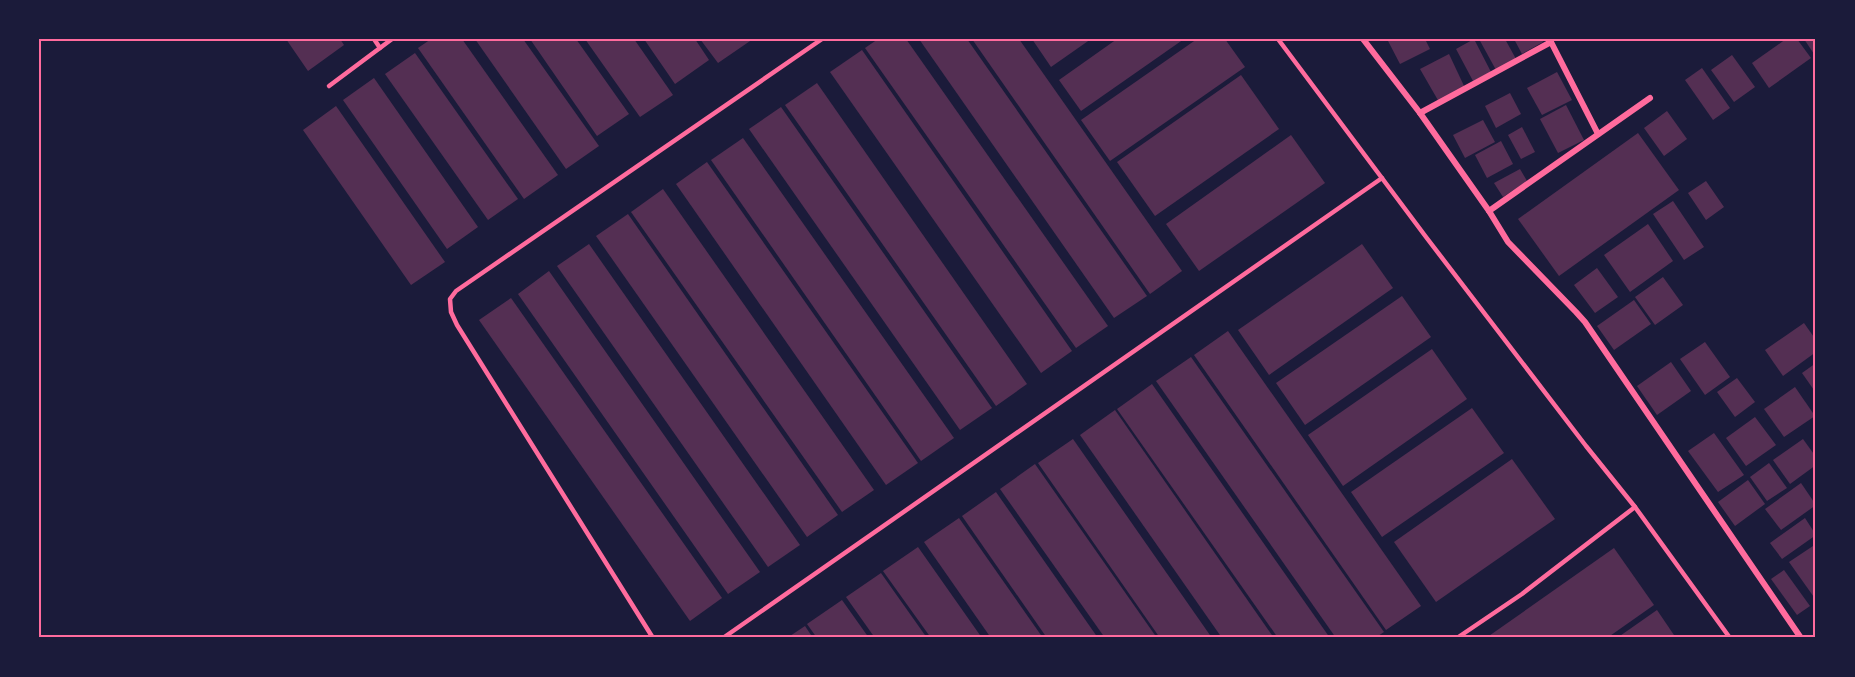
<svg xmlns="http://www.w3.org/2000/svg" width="1855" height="677" viewBox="0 0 1855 677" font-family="'PT Sans Narrow',sans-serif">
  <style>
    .building { fill: #542f53 }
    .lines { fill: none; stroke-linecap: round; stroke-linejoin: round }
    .service { stroke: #ff6b9d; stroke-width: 4.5 }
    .minor { stroke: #ff6b9d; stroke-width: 6 }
    .neatline { fill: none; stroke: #ff6b9d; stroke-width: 2 }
  </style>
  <rect width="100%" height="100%" fill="#1b1b3a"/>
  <g class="building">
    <path d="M286 39H340L344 45 308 71Z"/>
    <path d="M431 39H462L558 175 524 199 418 48Z"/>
    <path d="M475 39H523L599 146 566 169Z"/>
    <path d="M530 39H576L629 114 597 136Z"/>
    <path d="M585 39H634L673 95 640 117Z"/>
    <path d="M644 39H695L709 60 675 84Z"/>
    <path d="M700 39H753L718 63Z"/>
    <path d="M878 39H906L1108 326 1076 348 865 48Z"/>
    <path d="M919 39H967L1147 296 1114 318Z"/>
    <path d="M972 39H1019L1182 271 1150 294Z"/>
    <path d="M1032 39H1091L1051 67Z"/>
    <path d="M1117 39H1184L1081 111 1059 80Z"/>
    <path d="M1197 39H1225L1245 67 1110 161 1081 120Z"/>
    <path d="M1387 39H1425L1430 49 1400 64Z"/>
    <path d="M1474 39 1491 72 1473 81 1456 49Z"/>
    <path d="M1479 39H1505L1516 59 1496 70Z"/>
    <path d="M1514 39H1542L1543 42 1522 54Z"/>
    <path d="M1786 39H1797L1811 58 1769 88 1752 63Z"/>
    <path d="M1804 39H1816V53L1814 54Z"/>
    <path d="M862 50 1072 351 1041 373 830 72Z"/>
    <path d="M415 53 518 199 488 220 385 74Z"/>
    <path d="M1449 54 1465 88 1439 102 1420 69Z"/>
    <path d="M1732 55 1755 87 1734 102 1711 70Z"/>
    <path d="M1702 68 1730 108 1713 120 1685 80Z"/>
    <path d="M1557 72 1572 100 1542 115 1527 88Z"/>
    <path d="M1241 75 1279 129 1155 216 1117 162Z"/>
    <path d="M374 78 478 227 447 249 343 100Z"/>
    <path d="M817 83 1027 384 996 406 785 105Z"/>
    <path d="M1510 93 1521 114 1496 128 1485 106Z"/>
    <path d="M1566 105 1584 140 1558 153 1540 119Z"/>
    <path d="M336 106 445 262 411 285 303 130Z"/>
    <path d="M781 107 992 408 960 430 749 129Z"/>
    <path d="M1667 111 1687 139 1664 156 1644 128Z"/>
    <path d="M1483 120 1495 142 1465 158 1453 135Z"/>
    <path d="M1522 127 1535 152 1521 159 1508 135Z"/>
    <path d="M1638 133 1679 190 1559 276 1518 219Z"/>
    <path d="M1291 135 1325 183 1199 271 1166 224Z"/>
    <path d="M743 138 954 438 921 461 711 160Z"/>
    <path d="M1501 141 1513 164 1487 178 1475 155Z"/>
    <path d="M707 162 918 463 886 485 676 184Z"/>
    <path d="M1520 169 1527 181 1503 197 1494 183Z"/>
    <path d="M1706 181 1724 207 1706 220 1688 193Z"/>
    <path d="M663 189 874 490 842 512 631 212Z"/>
    <path d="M1673 201 1704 247 1684 260 1653 214Z"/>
    <path d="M628 214 838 515 807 537 596 236Z"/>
    <path d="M1648 224 1673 261 1630 292 1604 255Z"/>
    <path d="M589 244 800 545 768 567 557 266Z"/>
    <path d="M1362 244 1393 288 1269 375 1238 330Z"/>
    <path d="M1597 268 1618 297 1595 313 1574 285Z"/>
    <path d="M549 271 760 572 728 594 518 294Z"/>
    <path d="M1663 277 1683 305 1655 325 1635 297Z"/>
    <path d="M1402 296 1431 337 1305 425 1276 383Z"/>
    <path d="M511 298 722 598 690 621 479 320Z"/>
    <path d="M1634 300 1651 324 1614 350 1597 326Z"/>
    <path d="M1804 323 1816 340V352L1783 376 1765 350Z"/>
    <path d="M1228 331 1421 606 1386 630 1194 355Z"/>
    <path d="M1705 342 1730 377 1705 395 1680 359Z"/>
    <path d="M1432 349 1467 399 1343 486 1308 435Z"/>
    <path d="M1191 357 1384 632 1375 638H1336L1156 381Z"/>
    <path d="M1671 362 1691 391 1657 415 1637 386Z"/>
    <path d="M1816 363V393L1802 373Z"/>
    <path d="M1737 378 1755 402 1735 417 1717 392Z"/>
    <path d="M1152 384 1330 638H1278L1117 409Z"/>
    <path d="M1795 387 1815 416 1784 437 1764 409Z"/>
    <path d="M1472 408 1504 453 1382 537 1351 492Z"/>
    <path d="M1115 410 1274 638H1222L1080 435Z"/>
    <path d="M1755 417 1776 445 1746 466 1726 438Z"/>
    <path d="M1714 433 1744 475 1718 492 1688 451Z"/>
    <path d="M1073 439 1212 638H1160L1038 463Z"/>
    <path d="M1803 439 1816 457V465L1790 484 1773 460Z"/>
    <path d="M1512 459 1555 519 1436 602 1394 542Z"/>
    <path d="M1769 463 1787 488 1767 501 1750 477Z"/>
    <path d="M1035 464 1157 638H1105L1000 489Z"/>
    <path d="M1748 480 1765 504 1735 526 1718 502Z"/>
    <path d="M1801 483 1816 505 1781 530 1765 509Z"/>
    <path d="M996 492 1098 638H1047L962 516Z"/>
    <path d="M959 518 1043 638H991L924 542Z"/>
    <path d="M1805 518 1816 535 1782 559 1770 543Z"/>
    <path d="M1813 546 1816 550V600L1789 562Z"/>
    <path d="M918 547 982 638H931L883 571Z"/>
    <path d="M1614 548 1654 605 1607 638H1486Z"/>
    <path d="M1784 570 1810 606 1797 615 1771 579Z"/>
    <path d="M881 573 927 638H875L846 597Z"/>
    <path d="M842 600 869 638H817L807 624Z"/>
    <path d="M1657 610 1676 638H1617Z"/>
    <path d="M805 626 813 638H787Z"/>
  </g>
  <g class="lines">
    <g class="service">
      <path d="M374 39 380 48"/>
      <path d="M1278 39 1426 237 1586 446 1635 507 1730 638"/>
      <path d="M329 86 392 39"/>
      <path d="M653 638 457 325 451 312 450 299 456 291 822 39"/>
      <path d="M723 638 1382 178"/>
      <path d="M1457 638 1522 594 1635 507"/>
    </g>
    <g class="minor">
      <path d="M1363 39 1420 113 1489 211 1508 242 1576 312 1585 322 1801 638"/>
      <path d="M1550 40 1598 134"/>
      <path d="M1420 113 1551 42"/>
      <path d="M1489 211 1650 98"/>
    </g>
  </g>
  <rect width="1855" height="677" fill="none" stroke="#1b1b3a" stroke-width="81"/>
  <rect x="40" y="40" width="1774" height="596" class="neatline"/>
</svg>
